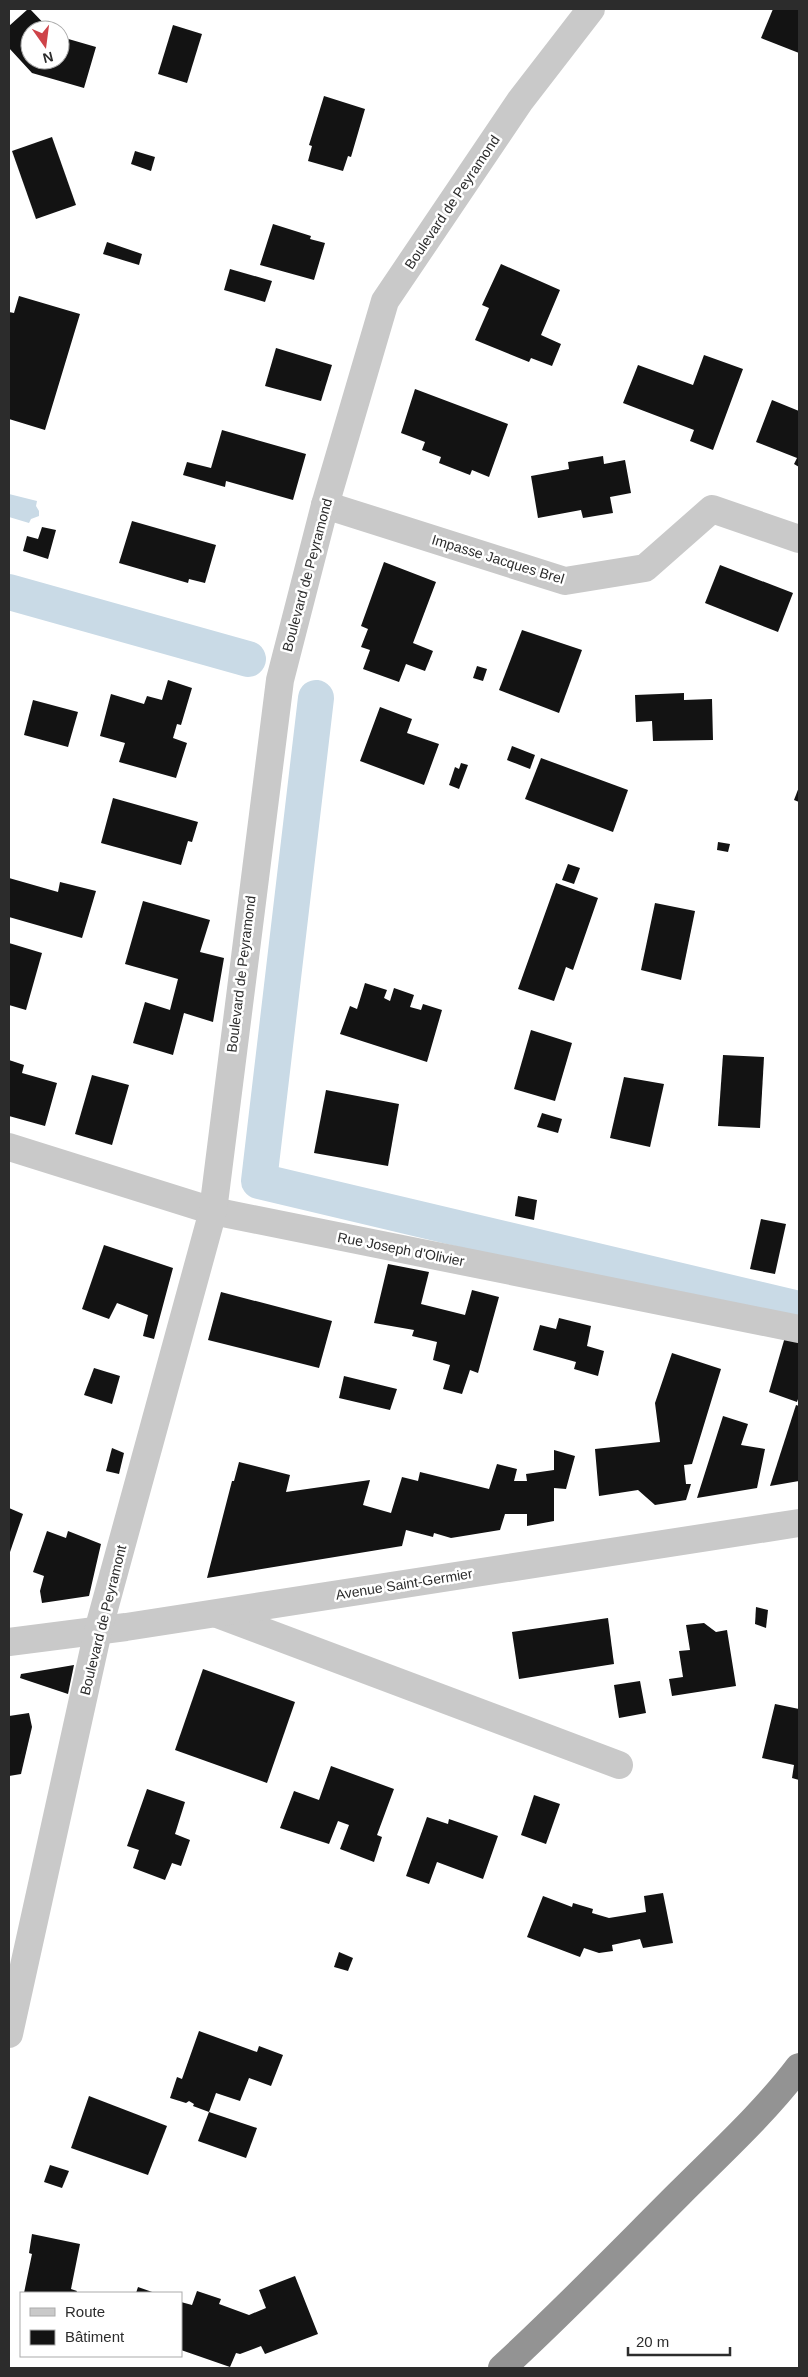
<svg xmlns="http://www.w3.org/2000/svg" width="808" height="2377" viewBox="0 0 808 2377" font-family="Helvetica,sans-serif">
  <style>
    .water { fill: #c9dae6 }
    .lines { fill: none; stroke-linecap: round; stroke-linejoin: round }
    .canal { stroke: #c9dae6; stroke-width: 36 }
    .building { fill: #131313 }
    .minor { stroke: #c9c9c9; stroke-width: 28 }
    .highway { stroke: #939393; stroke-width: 28 }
    .labels { text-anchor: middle; stroke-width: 5; stroke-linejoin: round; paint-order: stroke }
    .street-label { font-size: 14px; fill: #2c2c2c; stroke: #fff }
  </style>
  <rect width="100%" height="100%" fill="#fff"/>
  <path class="water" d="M9 494 37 501 36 506 39 511V516L31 519 29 523 9 517Z"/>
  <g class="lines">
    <g class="canal">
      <path d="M9 592 248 659"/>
      <path d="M316 698 259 1181 799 1309"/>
    </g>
  </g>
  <g class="building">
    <path d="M28 9H30L50 30H30V60H60V40L63 44 65 38 96 47 84 88 32 73 9 48V26Z"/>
    <path d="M773 9H799V53L761 38Z"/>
    <path d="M173 25 202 34 187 83 158 74Z"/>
    <path d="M324 96 365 109 351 157 348 156 343 171 308 161 312 146 309 145Z"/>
    <path d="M52 137 76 205 36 219 12 151Z"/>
    <path d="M135 151 155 157 151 171 131 164Z"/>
    <path d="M273 224 311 236 310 239 325 243 314 280 260 265Z"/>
    <path d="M107 242 142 254 139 265 103 254Z"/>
    <path d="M501 264 560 290 541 335 561 344 552 366 531 358 529 362 475 340 489 308 482 305Z"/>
    <path d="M230 269 272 281 265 302 224 290Z"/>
    <path d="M19 296 80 314 45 430 9 419V312L14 313Z"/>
    <path d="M276 348 332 365 321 401 265 386Z"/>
    <path d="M704 355 743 369 713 450 690 441 694 430 623 403 638 365 693 385Z"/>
    <path d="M415 389 508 424 489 477 472 470 470 475 439 463 441 457 422 450 425 442 401 433Z"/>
    <path d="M772 400 799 411V467L794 464 797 458 756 442Z"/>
    <path d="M222 430 306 454 293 500 226 481 225 487 183 475 187 462 211 468Z"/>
    <path d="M603 456 604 464 625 460 631 493 610 497 613 513 583 518 581 510 538 518 531 476 569 469 568 462Z"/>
    <path d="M132 521 216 545 205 583 189 579 188 583 119 563Z"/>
    <path d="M42 527 56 530 48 559 23 551 27 536 38 539Z"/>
    <path d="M384 562 436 582 413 643 433 651 425 671 406 664 399 682 363 669 370 650 361 647 368 629 361 626Z"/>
    <path d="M720 565 793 593 778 632 705 603Z"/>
    <path d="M522 630 582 650 559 713 499 690Z"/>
    <path d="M477 666 487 669 483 681 473 678Z"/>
    <path d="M168 680 192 688 181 725 177 724 173 738 187 743 176 778 119 762 125 743 100 736 111 694 144 704 147 696 162 700Z"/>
    <path d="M684 693V700L712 699 713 740 653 741 652 721 636 722 635 695Z"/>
    <path d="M33 700 78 712 68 747 24 735Z"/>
    <path d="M380 707 412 719 407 733 439 744 424 785 360 761Z"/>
    <path d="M512 746 535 755 530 769 507 760Z"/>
    <path d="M541 758 628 790 613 832 525 799Z"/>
    <path d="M461 763 468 765 459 789 449 785 455 767 459 769Z"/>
    <path d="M799 787V802L794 800Z"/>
    <path d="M113 798 198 822 192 842 188 841 181 865 101 843Z"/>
    <path d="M718 842 730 844 728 852 717 850Z"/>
    <path d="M568 864 580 868 574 884 562 880Z"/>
    <path d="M9 878 58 892 60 882 96 891 82 938 9 917Z"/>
    <path d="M556 883 598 898 573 970 566 967 554 1001 518 989Z"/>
    <path d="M143 901 210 920 200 952 224 958 213 1022 184 1013 173 1055 133 1043 145 1002 170 1010 178 979 125 964Z"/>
    <path d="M655 903 695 911 681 980 641 970Z"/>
    <path d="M9 943 42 953 26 1010 9 1005Z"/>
    <path d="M365 983 387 990 384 998 390 1001 394 988 414 995 410 1007 421 1010 423 1004 442 1010 427 1062 340 1034 350 1006 357 1009Z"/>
    <path d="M531 1030 572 1043 555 1101 514 1089Z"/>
    <path d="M723 1055 764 1057 760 1128 718 1126Z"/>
    <path d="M9 1060 24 1065 22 1073 57 1083 45 1126 9 1116Z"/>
    <path d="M92 1075 129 1085 112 1145 75 1134Z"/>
    <path d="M624 1077 664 1084 650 1147 610 1138Z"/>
    <path d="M326 1090 399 1104 388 1166 314 1153Z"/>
    <path d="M542 1113 562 1119 558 1133 537 1127Z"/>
    <path d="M518 1196 537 1200 534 1220 515 1216Z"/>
    <path d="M761 1219 786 1224 775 1274 750 1269Z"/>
    <path d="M104 1245 173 1268 154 1339 143 1336 148 1315 117 1303 109 1319 82 1309Z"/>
    <path d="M388 1264 429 1272 421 1304 465 1315 472 1290 499 1297 478 1373 470 1370 462 1394 443 1389 450 1365 433 1360 437 1342 412 1336 414 1330 374 1323Z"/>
    <path d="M221 1292 332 1321 319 1368 208 1340Z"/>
    <path d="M559 1318 591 1326 587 1346 604 1351 598 1376 574 1369 576 1362 533 1350 540 1325 556 1329Z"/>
    <path d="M785 1337 799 1341V1396L797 1402 769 1392Z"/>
    <path d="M672 1353 721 1369 692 1464 684 1465 686 1484H691L686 1500 655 1505 638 1490 599 1496 595 1449 660 1442 655 1403Z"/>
    <path d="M94 1368 120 1376 112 1404 84 1395Z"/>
    <path d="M344 1376 397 1389 390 1410 339 1398Z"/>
    <path d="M796 1405 799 1406V1481L770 1486Z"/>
    <path d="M723 1416 748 1424 741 1445 765 1449 757 1488 697 1498Z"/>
    <path d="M112 1448 124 1453 119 1474 106 1471Z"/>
    <path d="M554 1450 575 1456 566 1489 554 1488V1521L527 1526V1514H505L500 1530 451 1538 434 1533 433 1537 406 1530 402 1546 207 1578 232 1481H234L239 1462 290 1475 286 1492 370 1480 363 1505 391 1513 402 1477 418 1481 420 1472 489 1489 497 1464 517 1469 514 1481H527L526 1474 554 1470Z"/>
    <path d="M9 1508 23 1514 9 1555Z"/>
    <path d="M47 1531 66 1538 68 1531 101 1544 89 1596 42 1603 40 1591 44 1576 33 1572Z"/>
    <path d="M756 1607 768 1610 766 1628 755 1624Z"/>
    <path d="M608 1618 614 1664 519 1679 512 1632Z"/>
    <path d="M704 1623 716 1632 727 1630 736 1686 672 1696 669 1679 683 1677 679 1651 690 1650 686 1625Z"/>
    <path d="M74 1665 68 1694 20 1678 21 1674Z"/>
    <path d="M203 1669 295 1702 267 1783 175 1750Z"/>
    <path d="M640 1681 646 1713 619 1718 614 1685Z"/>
    <path d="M775 1704 799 1709V1780L792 1778 794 1765 762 1758Z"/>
    <path d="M29 1713 32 1727 21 1774 9 1776V1716Z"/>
    <path d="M331 1766 394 1789 377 1835 382 1837 374 1862 340 1849 349 1825 338 1821 329 1844 280 1828 294 1791 319 1800Z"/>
    <path d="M147 1789 185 1802 175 1834 190 1840 181 1866 172 1863 165 1880 133 1868 139 1850 127 1846Z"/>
    <path d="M534 1795 560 1804 546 1844 521 1835Z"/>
    <path d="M427 1817 448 1824 449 1819 498 1836 483 1879 437 1862 429 1884 406 1876Z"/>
    <path d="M663 1893 673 1943 643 1948 640 1939 612 1945 613 1951 599 1953 584 1948 580 1957 527 1937 543 1896 572 1907 573 1903 593 1909 592 1913 609 1918 646 1912 644 1896Z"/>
    <path d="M339 1952 353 1958 348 1971 334 1967Z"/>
    <path d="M199 2031 257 2052 259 2046 283 2055 271 2086 249 2078 240 2101 216 2093 209 2112 193 2106 194 2104 189 2101 186 2103 170 2098 177 2077 182 2079Z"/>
    <path d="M89 2096 167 2126 148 2175 71 2148Z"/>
    <path d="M209 2112 257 2128 246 2158 198 2141Z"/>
    <path d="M50 2165 69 2171 62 2188 44 2182Z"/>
    <path d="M32 2234 80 2244 71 2289 77 2291 76 2293H24L32 2254 29 2253Z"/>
    <path d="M295 2276 318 2334 265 2354 261 2346 240 2354 236 2353 230 2367 181 2350V2302L192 2305 197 2291 221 2299 219 2304 249 2315 266 2308 259 2290Z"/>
    <path d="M138 2287 155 2293H136Z"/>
  </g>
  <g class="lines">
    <g class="minor">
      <path d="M325 505 565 581 645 568 712 509 799 539"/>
      <path d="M9 1147 213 1211 799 1329"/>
      <path d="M217 1614 619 1765"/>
      <path d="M9 1642 126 1627 799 1523"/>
      <path d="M9 2034 98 1631 213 1211 280 680 325 505 385 301 520 101 591 9"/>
    </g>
    <path class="highway" d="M502 2368C563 2312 620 2253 679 2194 720 2153 764 2113 799 2067"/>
  </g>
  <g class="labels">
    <g class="street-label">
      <text transform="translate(452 202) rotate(-56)" y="5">Boulevard de Peyramond</text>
      <text transform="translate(498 559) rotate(17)" y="5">Impasse Jacques Brel</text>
      <text transform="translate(307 575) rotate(-75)" y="5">Boulevard de Peyramond</text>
      <text transform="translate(241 974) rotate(-83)" y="5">Boulevard de Peyramond</text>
      <text transform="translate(401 1249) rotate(11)" y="5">Rue Joseph d'Olivier</text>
      <text transform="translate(404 1584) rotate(-9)" y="5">Avenue Saint-Germier</text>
      <text transform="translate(103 1620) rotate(-76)" y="5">Boulevard de Peyramont</text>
    </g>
  </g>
  <rect width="808" height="2377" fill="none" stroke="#2c2c2c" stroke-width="20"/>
  <rect x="20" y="2292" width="162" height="65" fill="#ffffff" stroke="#ababab"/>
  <rect x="30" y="2308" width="25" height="8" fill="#c9c9c9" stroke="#ababab"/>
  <text x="65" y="2317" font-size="15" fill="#2c2c2c">Route</text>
  <rect x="30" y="2330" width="25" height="15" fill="#131313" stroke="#ababab"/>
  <text x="65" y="2342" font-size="15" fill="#2c2c2c">Bâtiment</text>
  <g transform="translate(45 45) rotate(166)"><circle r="24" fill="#ffffff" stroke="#ababab"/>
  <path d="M0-4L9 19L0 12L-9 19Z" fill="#ce4349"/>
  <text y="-8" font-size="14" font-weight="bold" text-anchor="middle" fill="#2c2c2c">N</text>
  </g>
  <path d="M628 2347v8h102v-8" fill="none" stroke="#2c2c2c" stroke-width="2.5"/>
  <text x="636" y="2347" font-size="15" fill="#2c2c2c" stroke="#ffffff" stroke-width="4" paint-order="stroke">20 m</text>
</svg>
